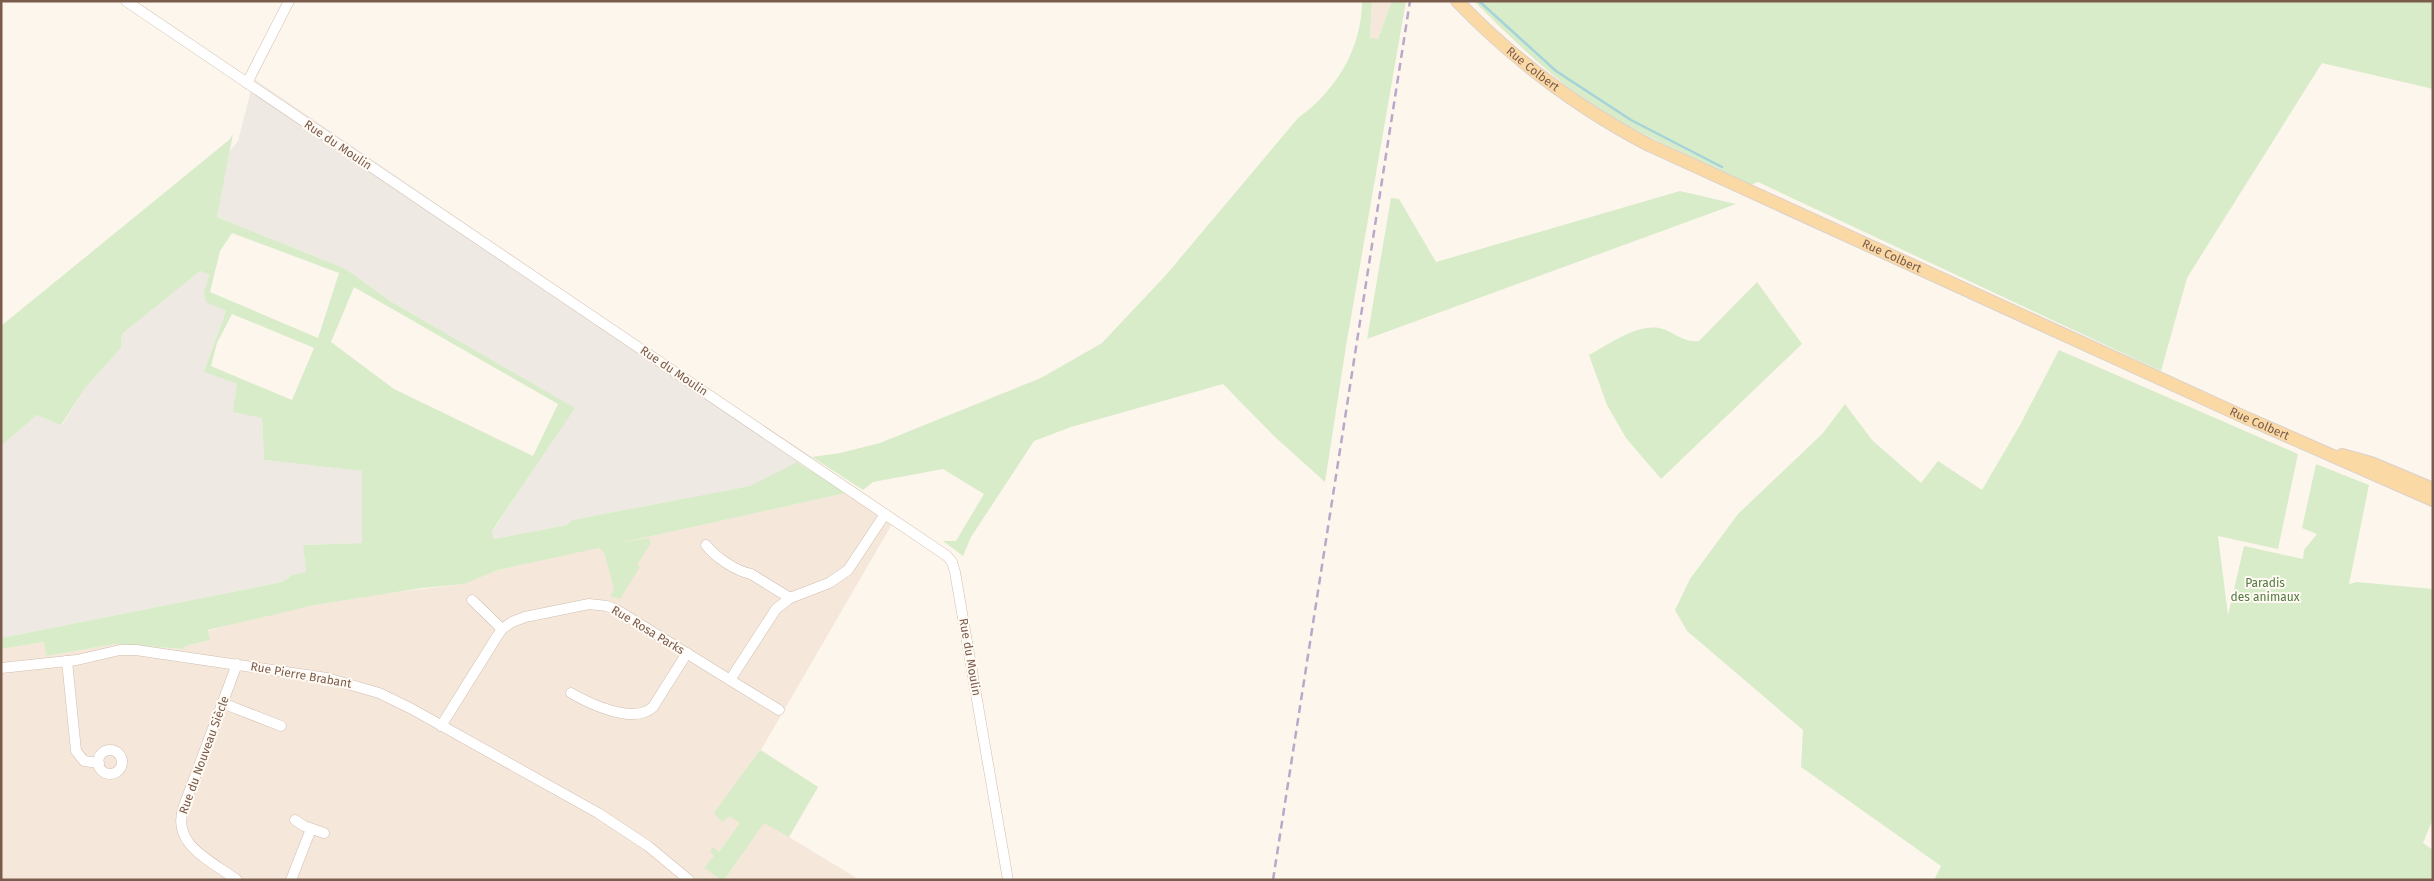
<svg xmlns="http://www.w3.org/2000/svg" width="2434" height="881" viewBox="0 0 2434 881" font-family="'Fira Sans',sans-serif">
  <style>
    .residential { fill: #f5e8da }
    .industrial { fill: #efe9e4 }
    .green { fill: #d8ecc9; fill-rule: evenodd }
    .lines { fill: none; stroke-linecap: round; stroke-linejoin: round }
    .stream { stroke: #a5d3da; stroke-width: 2.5 }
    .minor-casing { stroke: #d1beb0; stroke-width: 11 }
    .major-casing { stroke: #dad1cd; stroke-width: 14 }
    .minor { stroke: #fff; stroke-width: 10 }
    .major { stroke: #fbd9a5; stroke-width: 12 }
    .rail { stroke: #b9a8c9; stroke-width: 2.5; stroke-dasharray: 8 5; stroke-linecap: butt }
    .labels { text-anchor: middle; stroke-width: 4; stroke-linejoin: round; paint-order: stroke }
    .street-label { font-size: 12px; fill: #7a5c4d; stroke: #fffaf3 }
    .park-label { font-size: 12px; fill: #537a41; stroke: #fffaf3 }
  </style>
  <rect width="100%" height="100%" fill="#fdf6ec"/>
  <g class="residential">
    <path d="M1372 1H1392L1378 39H1370Z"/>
    <path d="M846 493 892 524 761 750 818 787 789 837 860 880H1V649L44 642 46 656 115 644 183 649 185 646 210 640 208 631 254 618 315 605 388 593 465 584 498 570Z"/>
  </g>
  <g class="industrial">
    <path d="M254 79 661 357 812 457 750 486 572 520 567 525 494 539 492 532 574 408 390 301 346 269 217 217 229 152 238 141Z"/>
    <path d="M200 271 209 275 204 292 226 311 204 372 237 384 262 418 264 460 362 471V543L303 545 306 572 292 575 282 582 1 638V446L37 415 62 425 85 388 121 348 122 334Z"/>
  </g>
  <g class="green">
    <path d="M1362 1H1372L1370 38 1378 39 1392 1H1406L1346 346 1325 482 1275 437 1223 384 1071 427 1034 441 971 537 963 556 943 541H956L984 494 943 469 873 482 863 490 812 457 840 453 880 443 1041 378 1102 343 1166 275 1298 118C1336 91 1362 48 1362 1Z"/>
    <path d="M1474 1H2433V89L2322 63 2187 278 2161 371 1758 182 1751 185C1694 158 1634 133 1582 97 1542 69 1508 35 1474 1Z"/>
    <path d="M233 134 217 217 346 269 390 301 575 408 492 531 494 539 567 525 572 520 750 486 797 462 846 493 620 543 649 538 651 543 637 565 640 567 620 599 610 596 614 589 604 552 599 548 498 570 465 584 422 588 315 605 208 630 210 640 185 646 184 649 115 644 46 656 44 642 1 649V638L282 582 292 575 306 572 303 545 362 543V471L264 460 262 418 233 412 237 384 204 372 226 311 206 302 204 292 209 275 200 271 122 334 121 348 85 388 61 425 37 415 1 446V326L229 140ZM232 233 339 273 318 338 210 292 220 251ZM354 287 558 404 533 456 394 389 331 342ZM232 314 314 348 292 400 211 366 217 343Z"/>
    <path d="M1680 191 1736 204 1367 339 1391 198 1399 199 1436 262Z"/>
    <path d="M1757 282 1802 344 1661 479 1626 438 1607 405 1589 355C1608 345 1636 324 1659 328 1674 331 1682 343 1699 341Z"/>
    <path d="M2059 350 2298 454 2278 549 2218 536 2228 615 2244 546 2303 559 2304 550 2317 534 2302 528 2316 464 2369 485 2349 584 2357 582 2433 589V819L2423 843 2433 850V880H1934L1941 866 1801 767 1803 730 1687 631 1675 610 1690 579 1738 514 1823 433 1845 404 1872 440 1921 483 1938 461 1982 490 2020 425Z"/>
    <path d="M760 750 818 787 789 837 764 823 724 880H721L704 868 714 856 710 851 713 847 719 852 740 823 730 816 722 822 714 813Z"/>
  </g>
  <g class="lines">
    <path class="stream" d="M1479 1 1556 71 1631 120 1722 167"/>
    <defs>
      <g id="minor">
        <path d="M126 1 947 556 952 562 955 572 1008 880"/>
        <path d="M247 83 289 1"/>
        <path d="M706 545C715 557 736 571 751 574L790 598"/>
        <path d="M472 600 502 629"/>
        <path d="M67 661 76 751 84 761 99 763"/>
        <path d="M237 664 184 806C170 844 210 860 237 880"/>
        <path d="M1 668 77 660 120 650H136L327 678 379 693 410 708 598 813 648 846 689 880"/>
        <path d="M730 680 779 710"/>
        <path d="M571 693C590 704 634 725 653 707L687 653"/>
        <path d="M222 703 281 726"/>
        <path d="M441 726 496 638 502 629 512 622 525 617 589 604 607 606 617 610 730 680 776 609 790 598 829 583 848 570 885 514"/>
        <circle cx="110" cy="762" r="12"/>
        <path d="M295 820 304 826 324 833"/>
        <path d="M291 880 311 829"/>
      </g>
      <g id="major">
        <path id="s1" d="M1457 1C1513 59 1578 108 1649 145L2242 416 2433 500"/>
        <path d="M2342 455 2371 463 2433 489"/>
      </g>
    </defs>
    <use href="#minor" class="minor-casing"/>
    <use href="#major" class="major-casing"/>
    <use href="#minor" class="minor"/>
    <use href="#major" class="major"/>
    <path class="rail" d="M1273 880 1410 1"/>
  </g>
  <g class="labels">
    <g class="street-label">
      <text dy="4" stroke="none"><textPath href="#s1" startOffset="102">Rue Colbert</textPath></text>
      <text transform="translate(338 145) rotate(34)" y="4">Rue du Moulin</text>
      <text dy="4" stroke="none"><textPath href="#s1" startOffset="508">Rue Colbert</textPath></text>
      <text transform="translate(674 371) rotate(34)" y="4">Rue du Moulin</text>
      <text dy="4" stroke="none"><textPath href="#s1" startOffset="912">Rue Colbert</textPath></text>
      <text transform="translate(648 630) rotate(31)" y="4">Rue Rosa Parks</text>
      <text transform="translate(970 657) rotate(80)" y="4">Rue du Moulin</text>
      <text transform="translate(301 675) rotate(10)" y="4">Rue Pierre Brabant</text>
      <text transform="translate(204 755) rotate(-70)" y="4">Rue du Nouveau Siècle</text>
    </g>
    <g class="park-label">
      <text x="2265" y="587">Paradis<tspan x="2265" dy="14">des animaux</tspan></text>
    </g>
  </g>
  <rect width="2434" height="881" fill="none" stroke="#7a5c4d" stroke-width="5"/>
</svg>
